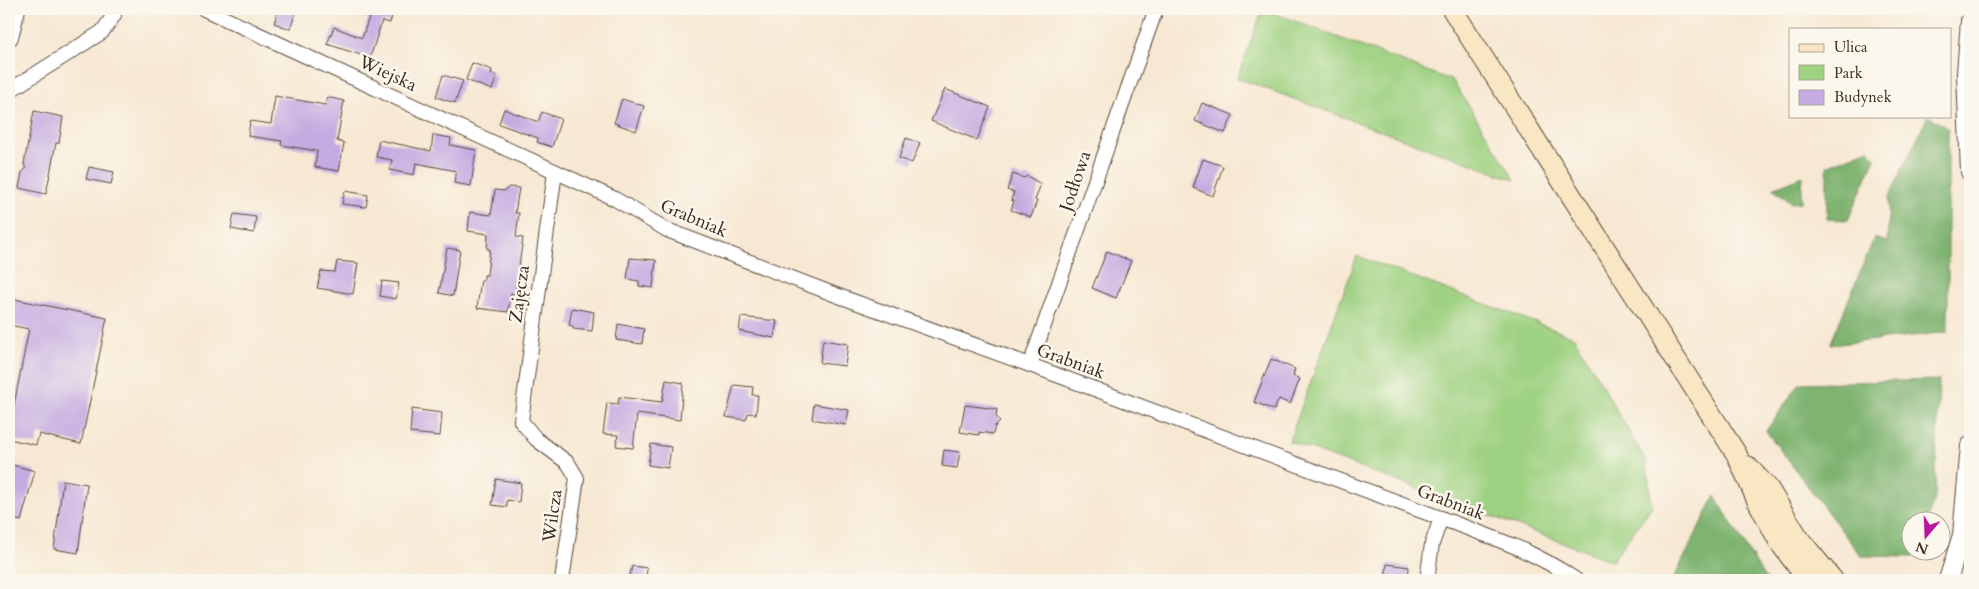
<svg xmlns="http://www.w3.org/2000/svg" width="1979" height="589" viewBox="0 0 1979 589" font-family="Cardo,serif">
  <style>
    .green { fill: #9ed181; stroke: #6c7e50 }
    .forest { fill: #7eb36f; stroke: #5c6e46 }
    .building { fill: #c4abe1 }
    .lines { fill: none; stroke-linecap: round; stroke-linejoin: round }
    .minor-casing { stroke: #574639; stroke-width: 16 }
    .tertiary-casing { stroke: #574639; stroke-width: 20 }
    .secondary-casing { stroke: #574639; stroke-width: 22 }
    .minor { stroke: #fff; stroke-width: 14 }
    .tertiary { stroke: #fff; stroke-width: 18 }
    .secondary { stroke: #f9e7c3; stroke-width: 20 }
    .labels { text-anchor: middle; stroke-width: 5; stroke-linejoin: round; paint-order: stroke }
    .street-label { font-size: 18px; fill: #3b2a1e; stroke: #fbf7ec }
  </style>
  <rect width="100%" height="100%" fill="#fbf7ec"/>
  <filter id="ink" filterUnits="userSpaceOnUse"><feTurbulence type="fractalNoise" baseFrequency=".02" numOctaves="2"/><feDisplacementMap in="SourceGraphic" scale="10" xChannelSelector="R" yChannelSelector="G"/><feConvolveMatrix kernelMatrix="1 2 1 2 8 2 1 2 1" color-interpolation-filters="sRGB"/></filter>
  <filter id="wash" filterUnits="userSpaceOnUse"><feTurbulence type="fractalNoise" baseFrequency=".0096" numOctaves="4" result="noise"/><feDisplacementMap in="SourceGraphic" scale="20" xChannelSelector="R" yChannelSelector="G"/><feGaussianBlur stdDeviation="1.12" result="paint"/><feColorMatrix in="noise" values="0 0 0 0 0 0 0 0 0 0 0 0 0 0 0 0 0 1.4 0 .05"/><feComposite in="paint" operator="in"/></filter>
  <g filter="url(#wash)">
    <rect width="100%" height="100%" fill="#f7e8d3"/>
    <g class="green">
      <path d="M1263 9 1453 81 1515 180 1237 78Z"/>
      <path d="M1357 256 1574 337 1646 461 1652 506 1612 561 1289 441Z"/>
    </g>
    <g class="forest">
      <path d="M1928 116 1948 128V332L1830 345 1874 238 1887 242 1889 197Z"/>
      <path d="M1868 149 1875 158 1848 220 1827 219V166Z"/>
      <path d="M1803 176 1801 202 1791 203 1773 188Z"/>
      <path d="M1939 380 1935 499 1926 521 1912 522V552H1915L1913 557 1861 556 1766 431 1800 383Z"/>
      <path d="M1715 496 1766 580H1673Z"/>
    </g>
    <g id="blocks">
      <g class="building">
        <path d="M279 9H297L290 29 274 23Z"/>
        <path d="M353 9H394L390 23 382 21 370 58 327 44 334 27 362 38 369 17 353 13Z"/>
        <path d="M472 63 492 70 491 74 497 76 492 90 466 80Z"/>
        <path d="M443 75 463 81 455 103 436 97Z"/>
        <path d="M945 89 990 107 977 140 931 121Z"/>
        <path d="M275 96 325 105 327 97 344 101 337 141 344 143 339 171 315 167 317 151 281 145 282 141 248 136 250 121 271 124Z"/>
        <path d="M622 99 644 106 636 131 614 123Z"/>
        <path d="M1202 103 1233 115 1225 133 1195 121Z"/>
        <path d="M504 109 538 122 542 112 561 119 552 147 537 142 538 138 499 124Z"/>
        <path d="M34 111 63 117 59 143H56L46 194 19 188 22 172 26 169 24 164Z"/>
        <path d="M433 135 451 138 450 145 476 150 471 186 454 183 456 171 416 163 414 175 390 170 392 160 376 157 379 140 431 151Z"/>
        <path d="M906 138 920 143 912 163 899 158Z"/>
        <path d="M1203 159 1223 166 1213 196 1193 188Z"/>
        <path d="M89 167 114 172 111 184 86 179Z"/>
        <path d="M1013 174 1024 178 1027 176 1041 184 1035 200 1037 201 1031 217 1011 210 1014 201 1011 200 1014 192 1007 190Z"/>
        <path d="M509 187 519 188 515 213H519L516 237 523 238 515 294 511 293 508 312 477 308 481 280H484V275H487L490 249H487L488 234 468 231 470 212 491 215 495 190 504 191Z"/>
        <path d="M345 191 368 195 366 207 342 204Z"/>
        <path d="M234 214 256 217 254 233 231 229Z"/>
        <path d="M447 248 460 250 453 296 439 293Z"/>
        <path d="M1107 251 1131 261 1116 298 1092 288Z"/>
        <path d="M630 258 656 260 653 288 639 286V281L627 279Z"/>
        <path d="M337 261 358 263 353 294 317 288 321 271 335 272Z"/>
        <path d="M382 281 399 283 396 299 380 296Z"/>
        <path d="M9 298 107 318 81 444 39 434 36 445 9 439V430L29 329 9 325Z"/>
        <path d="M572 308 594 312 592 331 573 329V326L569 325Z"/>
        <path d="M741 317 777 321 774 338 739 331Z"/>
        <path d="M618 324 644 329 642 344 616 340Z"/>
        <path d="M823 340 848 344 845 366 820 363Z"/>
        <path d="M1271 359 1295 369 1293 376 1300 379 1290 404 1279 399 1274 410 1254 402Z"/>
        <path d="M666 380 683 383 680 420 637 414 633 448 616 446 618 435 603 434 607 403 618 404 619 397 662 402Z"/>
        <path d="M734 385 753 387 752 395H758L756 414 748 413 746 420 726 417Z"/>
        <path d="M814 404 849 410 846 425 812 419Z"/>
        <path d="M965 405 997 409 996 416 1000 422 995 426 993 434 979 432V435L960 432Z"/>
        <path d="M412 409 442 413 440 436 410 433Z"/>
        <path d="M651 444 671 447 668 468 648 465Z"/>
        <path d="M944 450 960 452 957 468 942 466Z"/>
        <path d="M9 464 35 471 21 521 9 518Z"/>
        <path d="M496 479 521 483 519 502 507 500V507L492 505Z"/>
        <path d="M63 480 87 484 78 553 54 549Z"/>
        <path d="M1387 564 1409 567 1408 580H1385Z"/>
        <path d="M632 566 647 568 646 580H629Z"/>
      </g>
    </g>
  </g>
  <g filter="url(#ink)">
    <use href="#blocks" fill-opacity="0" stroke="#574639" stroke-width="1"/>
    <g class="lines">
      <defs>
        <g id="minor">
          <path d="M204 9 615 199 667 230 836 295 1030 365 1494 538C1523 549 1550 562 1576 580"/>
          <path d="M9 91 102 32 114 15 115 9"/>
          <path d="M555 172 521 421 536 439 568 463 577 478 562 580"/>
          <path d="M1030 365 1156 9"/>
          <path d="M1427 580 1432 544 1441 518"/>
        </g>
        <g id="tertiary">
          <path d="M1970 21 1966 73 1970 172"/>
          <path d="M9 37 16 9"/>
          <path d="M1948 580 1962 535 1970 446"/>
        </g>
        <g id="secondary">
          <path d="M1452 9 1737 455 1757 500 1780 543 1808 580"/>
          <path d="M1747 466 1768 488 1800 540 1833 580"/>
        </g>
      </defs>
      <use href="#minor" class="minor-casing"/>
      <use href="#tertiary" class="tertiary-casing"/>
      <use href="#secondary" class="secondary-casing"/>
      <use href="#minor" class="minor"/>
      <use href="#tertiary" class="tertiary"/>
      <use href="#secondary" class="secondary"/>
    </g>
  </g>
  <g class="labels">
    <g class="street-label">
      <text transform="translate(388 73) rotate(25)" y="6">Wiejska</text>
      <text transform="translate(1075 181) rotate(-71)" y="6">Jodłowa</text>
      <text transform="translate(694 218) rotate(23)" y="6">Grabniak</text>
      <text transform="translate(519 294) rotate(-82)" y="6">Zajęcza</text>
      <text transform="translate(1071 361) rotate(20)" y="6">Grabniak</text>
      <text transform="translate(1451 502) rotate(21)" y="6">Grabniak</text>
      <text transform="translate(552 516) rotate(-82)" y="6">Wilcza</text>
    </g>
  </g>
  <rect width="1979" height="589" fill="none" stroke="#fbf7ec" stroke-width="30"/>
  <rect x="1789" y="28" width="162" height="90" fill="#fbf7ec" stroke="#aea59a"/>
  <rect x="1799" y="44" width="25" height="8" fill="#f9e7c3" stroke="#aea59a"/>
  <text x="1834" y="52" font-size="15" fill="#3b2a1e">Ulica</text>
  <rect x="1799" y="65" width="25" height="15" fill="#9ed181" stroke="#aea59a"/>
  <text x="1834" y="78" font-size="15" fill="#3b2a1e">Park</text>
  <rect x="1799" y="90" width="25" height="15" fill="#c4abe1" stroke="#aea59a"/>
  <text x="1834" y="102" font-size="15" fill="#3b2a1e">Budynek</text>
  <g transform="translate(1926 536) rotate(199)"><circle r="24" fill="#fbf7ec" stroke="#aea59a"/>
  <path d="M0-4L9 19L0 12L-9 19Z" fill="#b5179e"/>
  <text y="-8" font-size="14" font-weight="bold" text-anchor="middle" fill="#3b2a1e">N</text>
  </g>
</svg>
